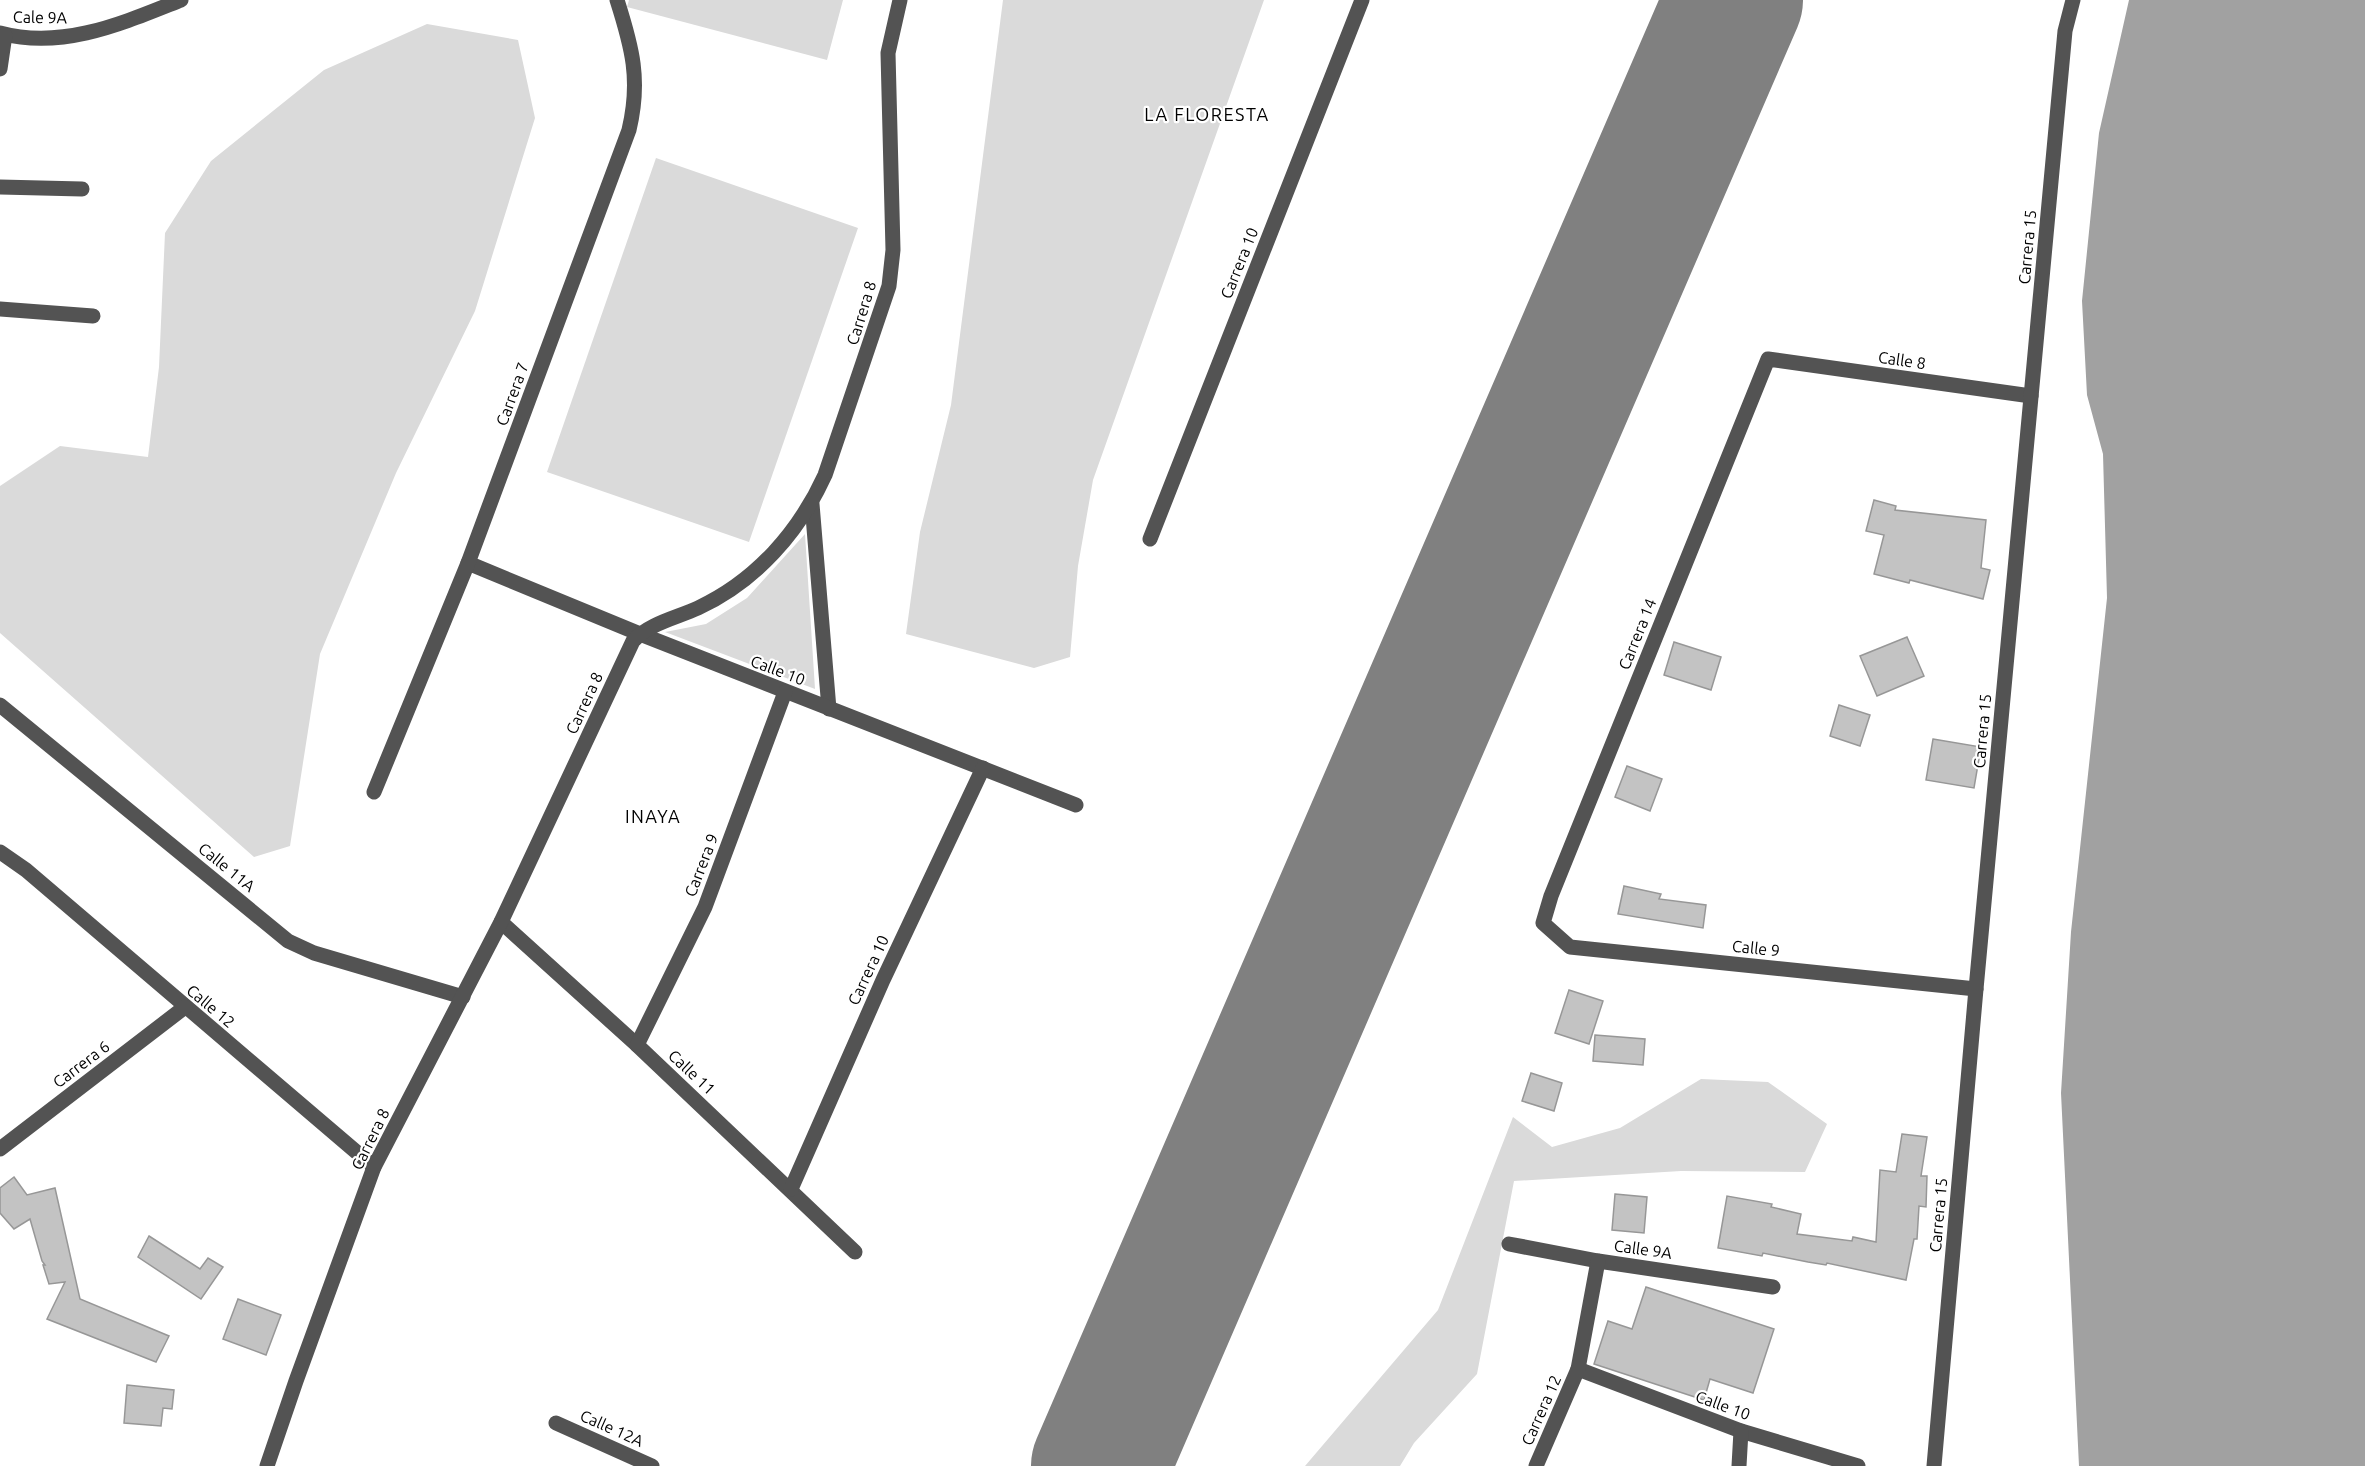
<svg xmlns="http://www.w3.org/2000/svg" width="2365" height="1466" viewBox="0 0 2365 1466" font-family="Ubuntu,sans-serif">
  <style>
    .green { fill: #dadada }
    .water { fill: #a1a1a1 }
    .lines { fill: none; stroke-linecap: round; stroke-linejoin: round }
    .runway { stroke: #808080; stroke-width: 138 }
    .building { fill: #c3c3c3; stroke: #979797; stroke-width: 1.5 }
    .minor { stroke: #535353; stroke-width: 15 }
    .labels { text-anchor: middle; stroke-width: 4.5; stroke-linejoin: round; paint-order: stroke }
    .street-label { font-size: 16px; fill: #000; stroke: #fff }
    .neighbourhood-label { font-size: 18px; letter-spacing: 1.5px; fill: #000; stroke: #fff }
  </style>
  <rect width="100%" height="100%" fill="#fff"/>
  <g class="green">
    <path d="M629 0H843L827 60 627 7Z"/>
    <path d="M1003 0H1264L1093 480 1078 566 1070 657 1034 668 906 634 920 532 951 405Z"/>
    <path d="M427 24 518 40 535 118 475 311 396 473 320 654 290 846 254 857 0 633V486L60 446 148 457 159 367 165 233 211 161 324 70Z"/>
    <path d="M656 158 858 228 749 542 547 472Z"/>
    <path d="M805 534 815 689 665 632 706 624 747 598Z"/>
    <path d="M1701 1079 1768 1082 1827 1124 1805 1172 1681 1171 1514 1181 1477 1374 1414 1443 1400 1466H1305L1438 1310 1513 1117 1552 1147 1620 1128Z"/>
  </g>
  <path class="water" d="M2129 0H2365V1466H2079L2061 1093 2071 932 2107 598 2103 454 2087 395 2082 301 2099 133Z"/>
  <g class="lines">
    <path class="runway" d="M1100 1466 1734 0"/>
  </g>
  <g class="building">
    <path d="M1874 500 1896 506 1895 510 1986 520 1981 568 1990 570 1983 599 1910 580 1909 583 1874 574 1884 535 1866 531Z"/>
    <path d="M1907 637 1924 676 1877 696 1860 656Z"/>
    <path d="M1674 642 1721 657 1711 690 1664 675Z"/>
    <path d="M1839 705 1870 715 1860 746 1830 736Z"/>
    <path d="M1933 739 1981 747 1974 788 1926 780Z"/>
    <path d="M1627 766 1662 779 1650 811 1615 797Z"/>
    <path d="M1624 886 1661 894 1659 899 1706 905 1703 928 1618 914Z"/>
    <path d="M1569 990 1603 1001 1589 1044 1555 1033Z"/>
    <path d="M1595 1035 1645 1039 1643 1065 1593 1061Z"/>
    <path d="M1531 1073 1562 1083 1554 1111 1522 1101Z"/>
    <path d="M1902 1134 1927 1137 1921 1176H1927L1926 1207 1919 1206 1917 1239H1914L1906 1280 1827 1263 1826 1265 1808 1262 1763 1253 1762 1256 1718 1248 1727 1196 1772 1204 1771 1207 1801 1214 1797 1234 1852 1241 1853 1237 1876 1242 1880 1170 1896 1172Z"/>
    <path d="M14 1177 27 1195 55 1188 80 1299 169 1336 156 1362 47 1319 65 1282 49 1284 43 1265H45L42 1261 30 1219 14 1229 0 1213V1188Z"/>
    <path d="M1615 1194 1647 1197 1644 1233 1612 1230Z"/>
    <path d="M149 1236 200 1269 208 1258 223 1267 201 1299 138 1257Z"/>
    <path d="M1646 1287 1774 1329 1753 1393 1710 1379 1704 1400 1594 1364 1608 1321 1632 1329Z"/>
    <path d="M238 1299 281 1315 266 1355 223 1339Z"/>
    <path d="M127 1385 174 1390 172 1409 163 1408 161 1426 124 1423Z"/>
  </g>
  <g class="lines">
    <g class="minor">
      <path d="M0 33C63 50 123 23 181 0"/>
      <path d="M0 69 5 35"/>
      <path d="M0 187 82 189"/>
      <path d="M0 309 93 316"/>
      <path d="M812 504 829 709"/>
      <path d="M1150 539 1362 0"/>
      <path d="M468 563 640 634 1076 805"/>
      <path d="M0 705 288 941 314 953 463 997"/>
      <path d="M374 792 468 563 629 130C641 80 632 47 617 0"/>
      <path d="M0 852 26 870 374 1167"/>
      <path d="M501 922 637 1045 855 1252"/>
      <path d="M1976 989 1570 947 1543 923 1551 896 1768 359 2031 396"/>
      <path d="M637 1045 705 907 785 692"/>
      <path d="M0 1149 185 1007"/>
      <path d="M791 1189 883 980 983 768"/>
      <path d="M1509 1244 1598 1261 1773 1287"/>
      <path d="M1578 1369 1741 1431 1858 1466"/>
      <path d="M556 1423 652 1466"/>
      <path d="M267 1466 296 1381 374 1167 501 922 633 641C650 623 676 618 698 608 756 581 799 532 825 475L889 286 893 250 888 53 900 0"/>
      <path d="M1536 1466 1578 1369 1598 1261"/>
      <path d="M1739 1466 1741 1431"/>
      <path d="M1934 1466 1976 989 2065 31 2073 0"/>
    </g>
  </g>
  <g class="labels">
    <g class="street-label">
      <text transform="translate(40 17) rotate(1)" y="6">Cale 9A</text>
      <text transform="translate(2027 247) rotate(-85)" y="6">Carrera 15</text>
      <text transform="translate(1239 263) rotate(-68)" y="6">Carrera 10</text>
      <text transform="translate(861 313) rotate(-73)" y="6">Carrera 8</text>
      <text transform="translate(1902 360) rotate(8)" y="6">Calle 8</text>
      <text transform="translate(512 394) rotate(-70)" y="6">Carrera 7</text>
      <text transform="translate(1637 634) rotate(-68)" y="6">Carrera 14</text>
      <text transform="translate(778 670) rotate(21)" y="6">Calle 10</text>
      <text transform="translate(584 703) rotate(-65)" y="6">Carrera 8</text>
      <text transform="translate(1982 731) rotate(-85)" y="6">Carrera 15</text>
      <text transform="translate(701 865) rotate(-69)" y="6">Carrera 9</text>
      <text transform="translate(227 867) rotate(39)" y="6">Calle 11A</text>
      <text transform="translate(1756 948) rotate(6)" y="6">Calle 9</text>
      <text transform="translate(868 970) rotate(-65)" y="6">Carrera 10</text>
      <text transform="translate(211 1006) rotate(40)" y="6">Calle 12</text>
      <text transform="translate(81 1064) rotate(-37)" y="6">Carrera 6</text>
      <text transform="translate(692 1072) rotate(43)" y="6">Calle 11</text>
      <text transform="translate(370 1139) rotate(-64)" y="6">Carrera 8</text>
      <text transform="translate(1938 1215) rotate(-85)" y="6">Carrera 15</text>
      <text transform="translate(1643 1249) rotate(8)" y="6">Calle 9A</text>
      <text transform="translate(1723 1405) rotate(20)" y="6">Calle 10</text>
      <text transform="translate(1541 1410) rotate(-66)" y="6">Carrera 12</text>
      <text transform="translate(612 1428) rotate(24)" y="6">Calle 12A</text>
    </g>
    <g class="neighbourhood-label">
      <text x="1207" y="121">LA FLORESTA</text>
      <text x="653" y="823">INAYA</text>
    </g>
  </g>
</svg>
